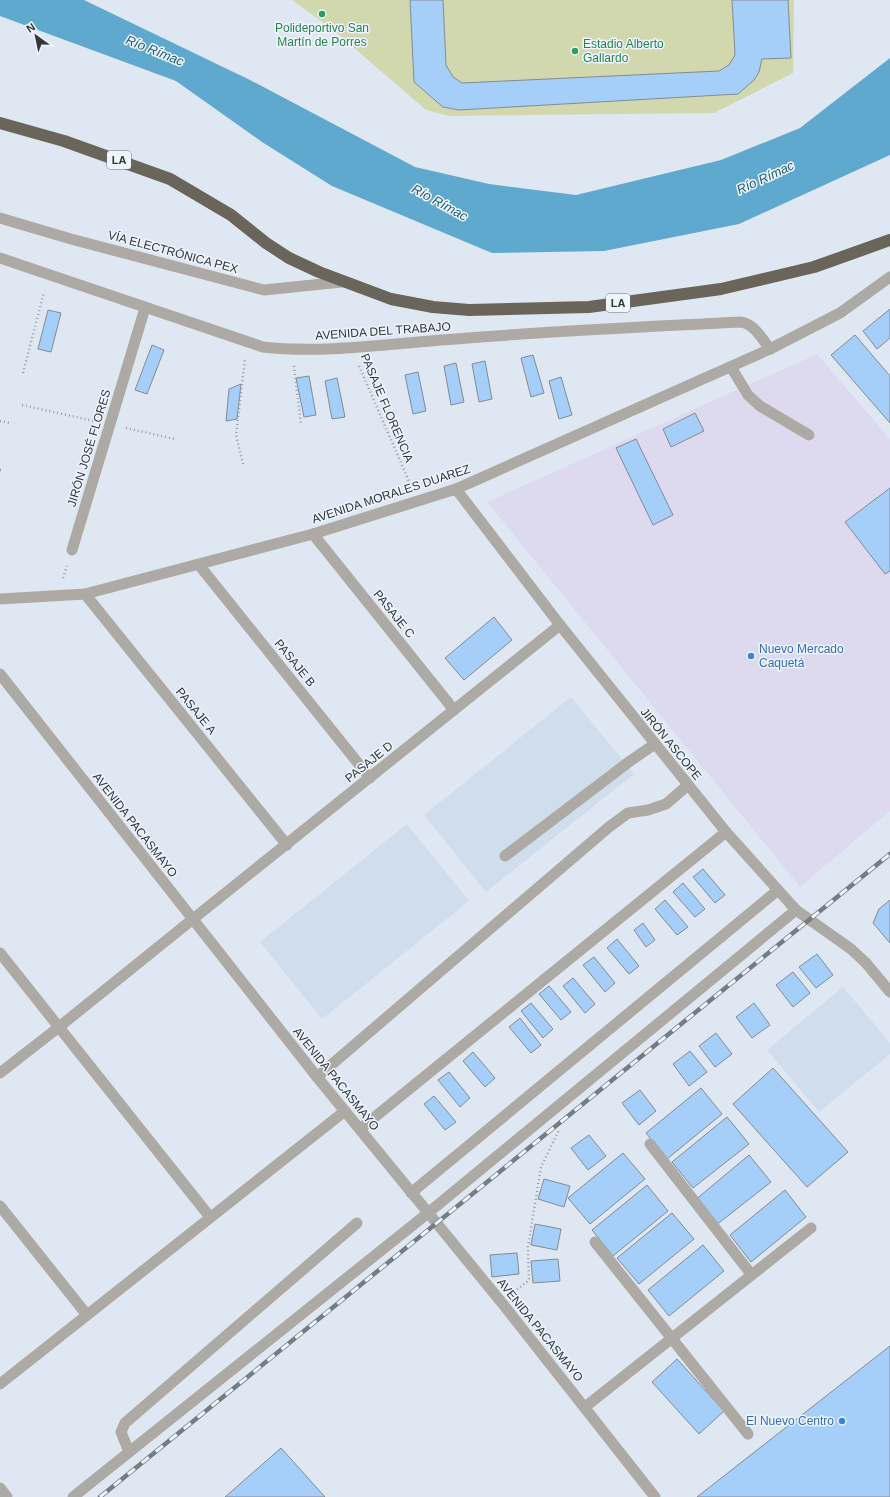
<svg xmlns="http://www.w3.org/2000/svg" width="890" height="1497" viewBox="0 0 890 1497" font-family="Arial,sans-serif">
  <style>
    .commercial { fill: #dddaf0 }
    .built { fill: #cfddec }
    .green { fill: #d1d8ad }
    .water { fill: #5fa9cf }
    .building { fill: #a5cef9; stroke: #838b94 }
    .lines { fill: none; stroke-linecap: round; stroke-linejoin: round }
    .path { stroke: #969ca4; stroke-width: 2.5; stroke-dasharray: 1 3; stroke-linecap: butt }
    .service { stroke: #adaaa5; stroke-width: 11 }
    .pedestrian { stroke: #adaaa5; stroke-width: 11 }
    .minor { stroke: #adaaa5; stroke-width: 11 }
    .tertiary { stroke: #adaaa5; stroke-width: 11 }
    .motorway { stroke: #6a655b; stroke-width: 12 }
    .rail-casing { stroke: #777c82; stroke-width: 4.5 }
    .rail { stroke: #eef5fd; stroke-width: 3; stroke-dasharray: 9; stroke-linecap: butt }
    .leisure-dot { fill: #2e9e5b; stroke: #eef5fd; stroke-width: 1.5 }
    .shop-dot { fill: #3f7fe0; stroke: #eef5fd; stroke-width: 1.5 }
    .labels { text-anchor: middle; stroke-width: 3; stroke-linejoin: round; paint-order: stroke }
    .shield { fill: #eef5fd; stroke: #6b6f74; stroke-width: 1 }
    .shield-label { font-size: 11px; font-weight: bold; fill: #33363a }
    .leisure-label { font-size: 12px; fill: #27864d; stroke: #eef5fd }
    .street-label { font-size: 12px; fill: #33363a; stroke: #eef5fd }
    .shop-label { font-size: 12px; fill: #366cbe; stroke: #eef5fd; text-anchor: start }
    .water-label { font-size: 13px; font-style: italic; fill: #215b75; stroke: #eef5fd }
  </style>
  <rect width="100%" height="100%" fill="#dfe8f2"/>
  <path class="commercial" d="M817 354 890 439V811L800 887 487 502Z"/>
  <g class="built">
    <path d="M571 697 634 774 486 892 424 815Z"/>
    <path d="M407 824 469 901 322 1019 260 942Z"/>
    <path d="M843 987 890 1043V1054L819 1112 767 1050Z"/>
  </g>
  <path class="green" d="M292 0H794L793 73 714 113 449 116 426 110 332 29Z"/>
  <path class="water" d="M0 0H84L250 80 415 167 489 184 576 195 721 160 800 128 890 58V155L739 224 604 251 492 253 332 186 262 142 176 81 0 16Z"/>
  <g class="building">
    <path d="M410 0H443L446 65 453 77 462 83 719 71 729 65 735 55 732 0H788L791 58 762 59 759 72 754 80 738 94 459 110 443 107 414 82Z"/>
    <path d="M890 309V338L877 349 863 331Z"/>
    <path d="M48 310 61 313 51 352 38 349Z"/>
    <path d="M855 335 890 376V423L831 355Z"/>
    <path d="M152 345 164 350 147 394 135 390Z"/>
    <path d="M533 355 544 393 531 397 521 358Z"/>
    <path d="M485 361 492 399 479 402 472 364Z"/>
    <path d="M456 363 464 402 451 405 444 366Z"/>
    <path d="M418 372 426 411 413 414 405 375Z"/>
    <path d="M309 376 316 415 304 417 296 378Z"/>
    <path d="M561 377 572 415 559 419 549 381Z"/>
    <path d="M337 378 345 417 332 419 325 381Z"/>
    <path d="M241 384 237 419 226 421 229 389Z"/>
    <path d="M695 413 704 431 671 447 663 429Z"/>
    <path d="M636 439 673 515 653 525 616 448Z"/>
    <path d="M890 488V571L885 574 845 522Z"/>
    <path d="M494 617 512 640 464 680 445 658Z"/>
    <path d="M703 869 725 895 715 903 693 877Z"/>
    <path d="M683 883 705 909 695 917 673 892Z"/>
    <path d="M665 900 688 927 677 935 655 909Z"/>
    <path d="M890 900V943L873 923 879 909Z"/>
    <path d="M643 923 655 940 646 947 634 930Z"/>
    <path d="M617 939 639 966 629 974 607 948Z"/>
    <path d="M817 954 833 975 816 988 799 967Z"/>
    <path d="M594 957 615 983 605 992 583 965Z"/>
    <path d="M793 972 810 993 793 1007 776 985Z"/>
    <path d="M573 978 595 1004 585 1013 563 986Z"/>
    <path d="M549 986 571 1012 561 1020 539 994Z"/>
    <path d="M531 1003 553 1029 543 1038 521 1011Z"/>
    <path d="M754 1003 770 1025 752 1038 736 1017Z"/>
    <path d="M520 1018 541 1045 531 1053 509 1027Z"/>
    <path d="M716 1033 732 1054 715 1067 699 1046Z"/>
    <path d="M690 1051 707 1072 689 1086 673 1064Z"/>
    <path d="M473 1052 495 1078 485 1087 463 1061Z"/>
    <path d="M773 1068 848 1152 807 1187 733 1104Z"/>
    <path d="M449 1072 470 1098 460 1107 438 1080Z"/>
    <path d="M701 1088 722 1114 667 1159 646 1133Z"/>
    <path d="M640 1090 656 1111 639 1125 622 1103Z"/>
    <path d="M434 1096 456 1122 445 1130 424 1104Z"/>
    <path d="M727 1117 749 1144 693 1188 672 1162Z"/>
    <path d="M589 1135 606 1156 588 1170 571 1148Z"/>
    <path d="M623 1153 645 1179 590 1224 568 1198Z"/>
    <path d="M749 1155 771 1182 715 1226 694 1201Z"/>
    <path d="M544 1179 570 1186 564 1207 538 1199Z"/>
    <path d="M647 1185 668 1211 613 1256 592 1230Z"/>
    <path d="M785 1190 806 1217 751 1262 730 1235Z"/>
    <path d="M672 1213 694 1239 639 1284 617 1258Z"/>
    <path d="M535 1224 561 1229 557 1250 531 1245Z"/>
    <path d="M703 1245 724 1271 669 1316 648 1290Z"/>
    <path d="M517 1253 519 1274 492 1277 490 1255Z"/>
    <path d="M558 1259 560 1281 533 1283 531 1261Z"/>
    <path d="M890 1346V1497H697Z"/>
    <path d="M677 1359 724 1411 699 1434 652 1382Z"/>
    <path d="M281 1448 325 1497H225Z"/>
  </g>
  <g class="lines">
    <g class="path">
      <path d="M294 366 301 425"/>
      <path d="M359 366 411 486"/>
      <path d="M23 373 44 292"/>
      <path d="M22 405 94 421"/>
      <path d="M0 421 10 423"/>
      <path d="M126 428 175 439"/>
      <path d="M243 464 236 435 245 359"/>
      <path d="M0 470H3"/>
      <path d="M63 578 67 566"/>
      <path d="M514 1292 529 1280 528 1247 541 1167 559 1130"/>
    </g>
    <g class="service">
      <path d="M0 218 71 239 264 290 342 282"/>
      <path d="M770 349 840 313 890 277"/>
      <path d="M731 367 748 395 760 406 809 435"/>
      <path d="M505 856 630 761 655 744"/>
      <path d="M317 1077 609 827 628 813 648 810 666 804 688 785"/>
      <path d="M650 1144 751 1274"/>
      <path d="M595 1242 748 1434"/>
      <path d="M585 1407 811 1228"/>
      <path d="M129 1452 121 1432 125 1423 357 1223"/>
    </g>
    <g class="pedestrian">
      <path d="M313 534 454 710"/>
      <path d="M199 565 370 778"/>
      <path d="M85 594 287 845"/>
      <path d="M59 1027 193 919"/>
      <path d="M360 1129 726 832"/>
      <path d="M411 1193 778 890"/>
    </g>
    <g class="minor">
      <path d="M0 258 263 347C324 354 394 343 456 339 551 331 645 327 740 322 754 323 762 339 770 349L456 489"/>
      <path d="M72 550 145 308"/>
      <path d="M193 919 560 625"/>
      <path d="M0 953 210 1217"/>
      <path d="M0 1073 59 1027"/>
      <path d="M0 1206 87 1315"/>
      <path d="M0 1384 345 1111"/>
      <path d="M73 1497 428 1213 796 910"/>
    </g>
    <g class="tertiary">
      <path d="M0 599 85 594 313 534 456 489 560 625 726 832 796 910 851 949 866 963 890 992"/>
      <path d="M0 674 317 1077 502 1303 655 1497"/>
      <path d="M0 1488 7 1497"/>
    </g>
    <path class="motorway" d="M0 123 64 141 170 179 231 215 266 243 289 258 319 272 391 299 433 307 469 310 589 307 721 289 814 267 890 240"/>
    <defs>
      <path id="rail" d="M100 1497 890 854"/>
    </defs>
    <use href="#rail" class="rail-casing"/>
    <use href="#rail" class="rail"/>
  </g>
  <g class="leisure-dot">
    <circle cx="322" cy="14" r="4"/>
    <circle cx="575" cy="51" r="4"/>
  </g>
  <g class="shop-dot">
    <circle cx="751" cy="656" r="4"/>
    <circle cx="842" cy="1421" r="4"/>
  </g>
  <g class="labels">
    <g class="shield">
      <rect x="107" y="151" width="24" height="18" rx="3"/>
      <rect x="606" y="294" width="24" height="18" rx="3"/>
    </g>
    <g class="shield-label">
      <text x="119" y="164">LA</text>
      <text x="618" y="307">LA</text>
    </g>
    <g class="leisure-label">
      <text x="322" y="32">Polideportivo San<tspan x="322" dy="14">Martín de Porres</tspan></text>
      <text x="583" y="48" text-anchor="start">Estadio Alberto<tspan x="583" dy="14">Gallardo</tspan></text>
    </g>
    <g class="street-label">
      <text transform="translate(173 252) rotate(15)" y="4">VÍA ELECTRÓNICA PEX</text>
      <text transform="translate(383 331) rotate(-4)" y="4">AVENIDA DEL TRABAJO</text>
      <text transform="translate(387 408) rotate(67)" y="4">PASAJE FLORENCIA</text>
      <text transform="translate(89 448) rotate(-73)" y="4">JIRÓN JOSÉ FLORES</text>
      <text transform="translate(391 494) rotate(-18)" y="4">AVENIDA MORALES DUAREZ</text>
      <text transform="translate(394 614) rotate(51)" y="4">PASAJE C</text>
      <text transform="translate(295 663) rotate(51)" y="4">PASAJE B</text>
      <text transform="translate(196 711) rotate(51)" y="4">PASAJE A</text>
      <text transform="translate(671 744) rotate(51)" y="4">JIRÓN ASCOPE</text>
      <text transform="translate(369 762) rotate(-39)" y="4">PASAJE D</text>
      <text transform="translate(135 825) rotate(52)" y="4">AVENIDA PACASMAYO</text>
      <text transform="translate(336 1079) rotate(51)" y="4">AVENIDA PACASMAYO</text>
      <text transform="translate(540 1330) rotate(51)" y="4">AVENIDA PACASMAYO</text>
    </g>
    <g class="shop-label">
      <text x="759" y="653">Nuevo Mercado<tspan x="759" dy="14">Caquetá</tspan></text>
      <text x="834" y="1425" text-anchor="end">El Nuevo Centro</text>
    </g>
    <g class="water-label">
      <text transform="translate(155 50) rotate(22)" y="5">Río Rímac</text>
      <text transform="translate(765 177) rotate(-25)" y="5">Río Rímac</text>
      <text transform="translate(440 202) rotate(29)" y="5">Río Rímac</text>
    </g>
  </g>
  <g transform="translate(36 36) rotate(327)" stroke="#eef5fd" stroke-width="3" paint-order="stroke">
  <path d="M0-3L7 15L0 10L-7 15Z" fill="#33363a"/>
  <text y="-6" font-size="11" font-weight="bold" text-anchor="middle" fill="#33363a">N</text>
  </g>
</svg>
